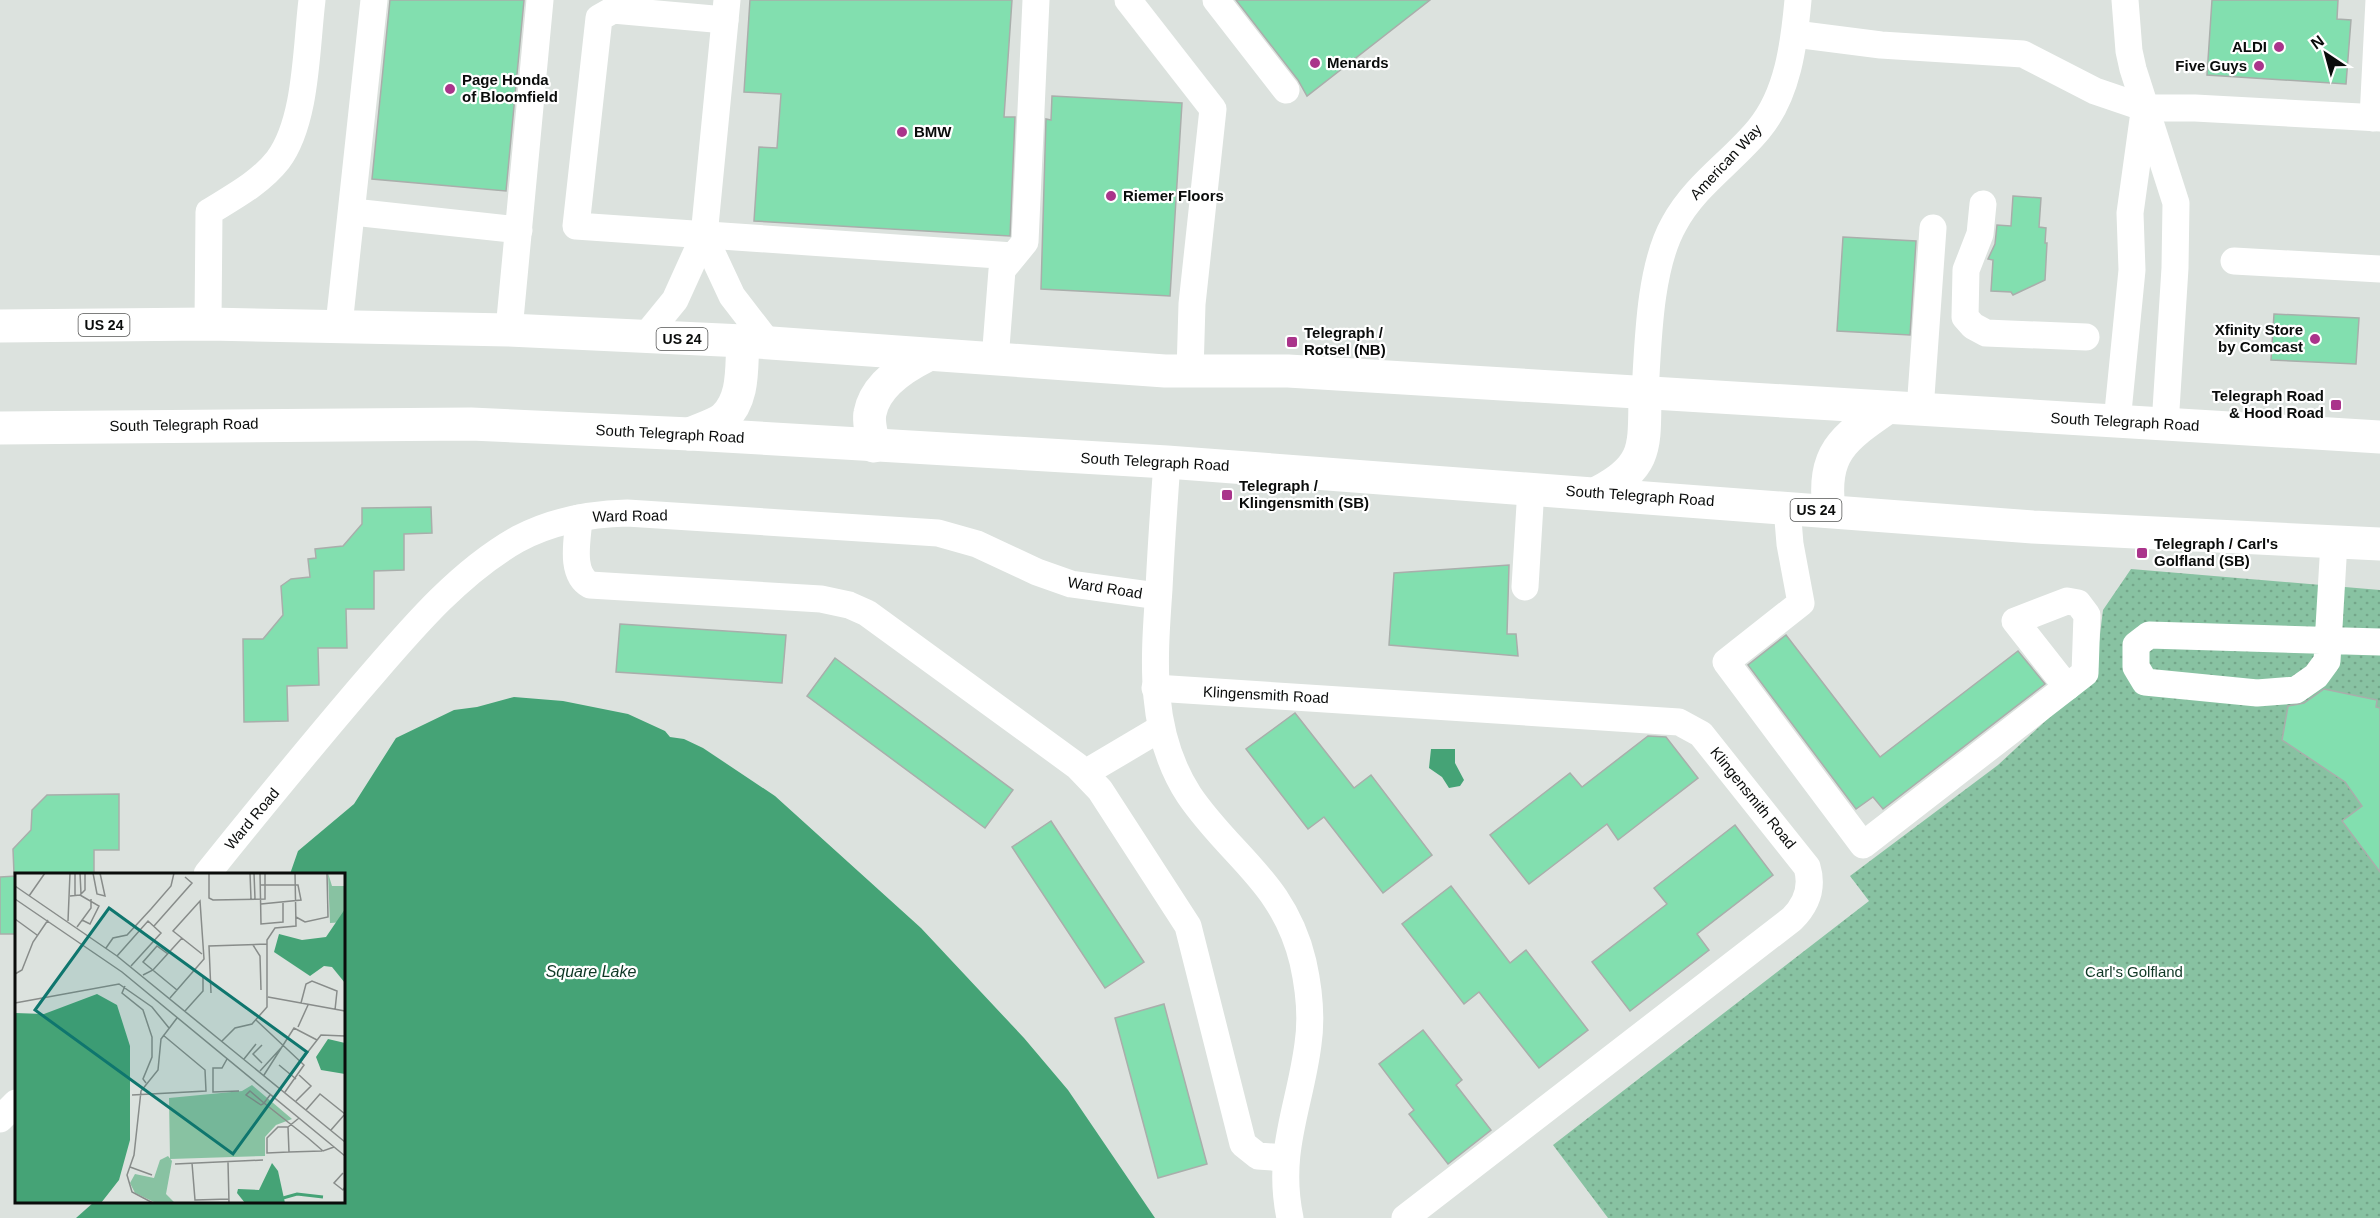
<svg xmlns="http://www.w3.org/2000/svg" width="2380" height="1218" viewBox="0 0 2380 1218" font-family="Helvetica,sans-serif">
  <style>
    .park { fill: url(#park-dots) }
    .water { fill: #45a376 }
    .building { fill: #82dfaf; stroke: #a9aeab; stroke-width: 1.5 }
    .lines { fill: none; stroke-linecap: round; stroke-linejoin: round }
    .minor { stroke: #fff; stroke-width: 27 }
    .highway { stroke: #fff; stroke-width: 33 }
    .poi-dot { fill: #aa348b; stroke: #fff; stroke-width: 2 }
    .labels { text-anchor: middle; stroke-width: 4.5; stroke-linejoin: round; paint-order: stroke }
    .shield { fill: #fff; stroke: #545554; stroke-width: 1.5 }
    .shield-label { font-size: 14px; font-weight: bold; fill: #0a0c0b }
    .poi-label { font-size: 15px; font-weight: bold; fill: #0a0c0b; stroke: #fff; text-anchor: start }
    .street-label { font-size: 15px; fill: #0a0c0b; stroke: #fff }
    .park-label { font-size: 15px; fill: #0f3825; stroke: #fff }
    .water-label { font-size: 16px; font-style: italic; fill: #0d3724; stroke: #fff }
    .inset-river { fill: none; stroke: #45a376; stroke-width: 3 }
    .inset-road { fill: none; stroke: #888c8a; stroke-width: 1.5 }
    .view { fill: #0f766e; fill-opacity: 0.15; stroke: #0f766e; stroke-width: 3 }
    .inset-edge { fill: none; stroke: #0a0c0b; stroke-width: 3 }
  </style>
  <defs>
    <pattern id="park-dots" width="8" height="8" patternUnits="userSpaceOnUse" patternTransform="scale(1.5)"><rect width="8" height="8" fill="#88c2a2"/><path d="M2 2h.1M6 6h.1" fill="none" stroke="#74a68a" stroke-width="1.8" stroke-linecap="round"/></pattern>
  </defs>
  <rect width="100%" height="100%" fill="#dce2de"/>
  <path class="park" d="M2131 569 2380 590V1218H1608L1553 1145 1869 901 1850 876 1998 765 2095 675 2103 610Z"/>
  <g class="water">
    <path d="M514 697 563 701 628 714 665 731 670 737 684 739 703 748 775 796 921 928 1024 1038 1068 1090 1155 1218H76L94 1202H344V874H290L298 851 354 804 396 738 454 710 477 707Z"/>
    <path d="M1431 749H1455V763L1464 780 1460 786 1449 788 1442 777 1429 768Z"/>
  </g>
  <g class="building">
    <path d="M390 0H524L506 191 372 179Z"/>
    <path d="M750 0H1012L1004 117H1015L1010 236 754 221 759 147 777 148 781 94 744 92Z"/>
    <path d="M1236 0H1430L1307 96 1298 80Z"/>
    <path d="M2212 0H2338L2337 19 2351 20 2346 84 2207 75Z"/>
    <path d="M1052 96 1182 103 1170 296 1041 289 1046 119 1051 120Z"/>
    <path d="M2013 196 2041 198 2039 227 2046 228 2045 243H2047L2045 280 2013 295 2011 292 1991 291 1993 260 1988 259 1995 244 1997 225 2011 226Z"/>
    <path d="M1843 237 1916 241 1910 335 1837 331Z"/>
    <path d="M2274 314 2359 318 2356 364 2271 360Z"/>
    <path d="M431 507 432 533 404 534V570L374 571V609H346L347 648H318L319 685 287 686 288 721 244 722 243 639H263L283 615 281 586 291 579 310 577 308 559 316 558 315 549 343 546 362 524V508Z"/>
    <path d="M1509 565 1507 634H1516L1518 656 1389 645 1394 573Z"/>
    <path d="M620 624 786 635 782 683 616 672Z"/>
    <path d="M1786 635 1880 757 2018 651 2045 684 1883 809 1873 797 1856 809 1748 665Z"/>
    <path d="M835 658 1013 790 985 828 807 696Z"/>
    <path d="M2324 689 2377 700 2376 707 2380 708V872L2342 821 2362 806 2345 782 2282 740 2288 706 2304 703Z"/>
    <path d="M1295 713 1354 788 1371 775 1432 855 1383 893 1324 817 1308 829 1246 749Z"/>
    <path d="M1648 736 1666 737 1698 778 1618 840 1607 824 1529 884 1490 835 1570 773 1582 787Z"/>
    <path d="M119 794V850H94V874H14L13 849 31 830 32 810 47 795Z"/>
    <path d="M1051 821 1144 962 1105 988 1012 847Z"/>
    <path d="M1735 825 1773 875 1697 934 1709 950 1630 1011 1592 962 1667 904 1654 888Z"/>
    <path d="M16 876V934H0V877Z"/>
    <path d="M1451 886 1510 963 1526 950 1588 1030 1539 1068 1479 992 1464 1004 1402 924Z"/>
    <path d="M1164 1004 1207 1164 1158 1178 1115 1018Z"/>
    <path d="M1423 1030 1462 1080 1456 1085 1491 1130 1448 1164 1409 1114 1414 1110 1379 1064Z"/>
  </g>
  <g class="lines">
    <g class="minor">
      <path d="M1128 0 1213 109 1192 304 1190 372"/>
      <path d="M1216 0 1286 90"/>
      <path d="M2125 0 2129 51 2133 69 2176 203 2175 268 2165 425"/>
      <path d="M725 20 613 10 599 18 576 226 1013 256"/>
      <path d="M1795 34 1881 45 2023 54 2095 91 2145 108H2195L2380 118"/>
      <path d="M2373 118 2379 0"/>
      <path d="M1983 204 1980 234 1966 270 1965 317 1973 326 1986 333 2086 337"/>
      <path d="M353 212 519 230"/>
      <path d="M704 236 732 296 769 344"/>
      <path d="M2234 261 2380 269"/>
      <path d="M208 324 209 212C233 197 260 183 278 160 307 121 306 48 312 0"/>
      <path d="M339 325 374 0"/>
      <path d="M509 330 540 0"/>
      <path d="M644 338 675 300 704 236 727 0"/>
      <path d="M995 360 1002 270 1025 242 1036 0"/>
      <path d="M1645 394C1648 344 1649 268 1674 224 1695 185 1732 162 1759 129 1788 94 1794 44 1798 0"/>
      <path d="M1920 410 1933 228"/>
      <path d="M2117 422 2132 270 2130 213 2144 112"/>
      <path d="M1167 462C1164 504 1161 546 1159 589 1154 660 1148 732 1189 795 1231 857 1284 882 1303 962 1309 989 1312 1017 1308 1044 1300 1107 1276 1151 1290 1218"/>
      <path d="M1787 508 1790 544 1801 603 1726 662 1863 845 2067 687"/>
      <path d="M579 518C578 538 569 573 590 585L821 599 849 605 867 613 1077 766 1100 790 1188 926 1243 1144 1258 1156 1285 1158"/>
      <path d="M2334 542 2327 661 2316 676 2296 690 2257 693 2145 682 2136 667V645L2149 635 2380 642"/>
      <path d="M1525 587 1531 488"/>
      <path d="M2067 601 2078 603 2087 615 2085 673 2067 687 2015 621Z"/>
      <path d="M1155 688 1679 722 1701 734 1807 867C1813 887 1807 904 1792 919L1405 1218"/>
      <path d="M1085 773 1161 728"/>
      <path d="M207 874C256 813 306 752 357 692 404 638 454 575 518 539 552 521 589 514 627 513L938 533 977 544 1037 572 1071 584 1158 596"/>
      <path d="M0 1119 16 1103"/>
    </g>
    <g class="highway">
      <path d="M0 326 208 324 509 330 743 341 1165 371H1288L2380 437"/>
      <path d="M0 428 471 424 690 434 1167 462 2033 527 2380 544"/>
      <path d="M690 434C700 429 716 425 724 418 745 398 741 367 743 341"/>
      <path d="M874 446C872 437 868 422 870 413 875 386 904 367 926 356"/>
      <path d="M1599 492C1649 466 1644 445 1645 394"/>
      <path d="M1829 511C1822 453 1842 439 1887 408"/>
    </g>
  </g>
  <g class="poi-dot">
    <circle cx="2279" cy="47" r="6"/>
    <circle cx="1315" cy="63" r="6"/>
    <circle cx="2259" cy="66" r="6"/>
    <circle cx="450" cy="89" r="6"/>
    <circle cx="902" cy="132" r="6"/>
    <circle cx="1111" cy="196" r="6"/>
    <circle cx="2315" cy="339" r="6"/>
    <rect x="1286" y="336" width="12" height="12" rx="3"/>
    <rect x="2330" y="399" width="12" height="12" rx="3"/>
    <rect x="1221" y="489" width="12" height="12" rx="3"/>
    <rect x="2136" y="547" width="12" height="12" rx="3"/>
  </g>
  <g class="labels">
    <g class="shield">
      <rect x="78.5" y="314" width="51" height="22" rx="4.5"/>
      <rect x="656.5" y="328" width="51" height="22" rx="4.5"/>
      <rect x="1790.5" y="499" width="51" height="22" rx="4.5"/>
    </g>
    <g class="shield-label">
      <text x="104" y="330">US 24</text>
      <text x="682" y="344">US 24</text>
      <text x="1816" y="515">US 24</text>
    </g>
    <g class="poi-label">
      <text x="2267" y="52" text-anchor="end">ALDI</text>
      <text x="1327" y="68">Menards</text>
      <text x="2247" y="71" text-anchor="end">Five Guys</text>
      <text x="462" y="85">Page Honda<tspan x="462" dy="17">of Bloomfield</tspan></text>
      <text x="914" y="137">BMW</text>
      <text x="1123" y="201">Riemer Floors</text>
      <text x="2303" y="335" text-anchor="end">Xfinity Store<tspan x="2303" dy="17">by Comcast</tspan></text>
      <text x="1304" y="338">Telegraph /<tspan x="1304" dy="17">Rotsel (NB)</tspan></text>
      <text x="2324" y="401" text-anchor="end">Telegraph Road<tspan x="2324" dy="17">&amp; Hood Road</tspan></text>
      <text x="1239" y="491">Telegraph /<tspan x="1239" dy="17">Klingensmith (SB)</tspan></text>
      <text x="2154" y="549">Telegraph / Carl's<tspan x="2154" dy="17">Golfland (SB)</tspan></text>
    </g>
    <g class="street-label">
      <text transform="translate(1726 162) rotate(-47)" y="5">American Way</text>
      <text transform="translate(2125 422) rotate(3)" y="5">South Telegraph Road</text>
      <text transform="translate(184 425) rotate(-1)" y="5">South Telegraph Road</text>
      <text transform="translate(670 434) rotate(3)" y="5">South Telegraph Road</text>
      <text transform="translate(1155 462) rotate(3)" y="5">South Telegraph Road</text>
      <text transform="translate(1640 496) rotate(4)" y="5">South Telegraph Road</text>
      <text transform="translate(630 516) rotate(-1)" y="5">Ward Road</text>
      <text transform="translate(1105 588) rotate(9)" y="5">Ward Road</text>
      <text transform="translate(1266 695) rotate(3)" y="5">Klingensmith Road</text>
      <text transform="translate(1753 798) rotate(51)" y="5">Klingensmith Road</text>
      <text transform="translate(252 819) rotate(-50)" y="5">Ward Road</text>
    </g>
    <g class="park-label">
      <text x="2134" y="977">Carl's Golfland</text>
    </g>
    <g class="water-label">
      <text x="591" y="977">Square Lake</text>
    </g>
  </g>
  <g transform="translate(15 873)">
    <rect width="330" height="330" fill="#dce2de"/>
    <path d="M313 0 317 13H330V49L315 50Z" fill="#88c2a2"/>
    <path d="M153 283 157 288 151 321 160 330H141L120 320 115 310 120 301 139 305 145 287Z" fill="#88c2a2"/>
    <path d="M237 212 277 246 261 252 250 264V283L155 286 154 225 227 218Z" fill="#88c2a2"/>
    <path d="M330 36V110L317 94 309 93 295 103 259 79 264 61 287 67 311 64ZM82 121 102 132 115 173V267L104 307 86 330 0 329V140L29 141ZM313 166 330 170V201L306 197 301 184ZM257 290 263 298 270 330H230L222 320 223 316 244 317Z" fill="#45a376"/>
    <path class="inset-river" d="M268 325 282 321 308 324"/>
    <path class="inset-road" d="M60 0V22M65 0 66 21M78 0 82 21 90 23 85 0M194 0V25L198 27 250 26V0M235 0 236 26M239 0 240 26M245 0 246 51 268 49V30M245 12H283L286 27 246 31M0 13 102 83 330 269M65 22 84 33 75 51 67 47M14 23 30 0M55 23 65 22 70 17V0M0 26 107 99 330 283M281 44 290 49 313 44 312 0M0 46 22 62M53 48 55 0M139 53 177 10 170 4M62 54 76 35V26M238 72 245 83 246 117M91 75 98 65 112 62 136 36 156 13 159 0M153 81 142 73 128 89 162 117M102 83 133 48 146 60 116 93M0 101 7 97 18 69 33 47M128 102 138 97 167 65M110 113 107 120 128 137 137 164V184L128 206 131 210M196 120 194 73 252 71M253 124 330 138M155 125 189 86 185 28 158 58 187 81M0 130 104 111 137 134 154 155M286 130 291 111 297 108 322 118 320 137M170 138 188 118V103M241 147 289 192 270 219M283 154 293 132M207 168 220 155 237 151 252 134V67L260 55 281 53 280 0M247 172 238 181 247 190M212 186 207 195H198V219L224 218M229 186 241 171M285 189 306 162 330 163M264 192 281 206M245 198 266 175M249 202 279 155 302 167M117 222 191 218 190 197 148 162M255 222 249 230 248 231 246 232 231 222 235 218 249 230 293 265 308 278 319 274M281 228 296 213 284 202M291 237 305 221 330 241M284 245 273 254 274 279 307 278M273 254H263L252 265V280L274 279M316 257 330 241M213 289 214 330M177 290 180 327 214 326M160 291 248 287M115 294 137 302M328 300 319 310 328 317 330 314M138 330 117 319 112 302 119 282 126 218 143 197 146 166 162 145"/>
    <path class="view" d="M94 35 292 179 218 281 20 137Z"/>
    <rect width="330" height="330" class="inset-edge"/>
  </g>
  <g transform="translate(2326 54) rotate(324)" stroke="#ffffff" stroke-width="4.5" paint-order="stroke">
  <path d="M0-4.5L10 22L0 15L-10 22Z" fill="#0a0c0b"/>
  <text y="-9" font-size="16" font-weight="bold" text-anchor="middle" fill="#0a0c0b">N</text>
  </g>
</svg>
